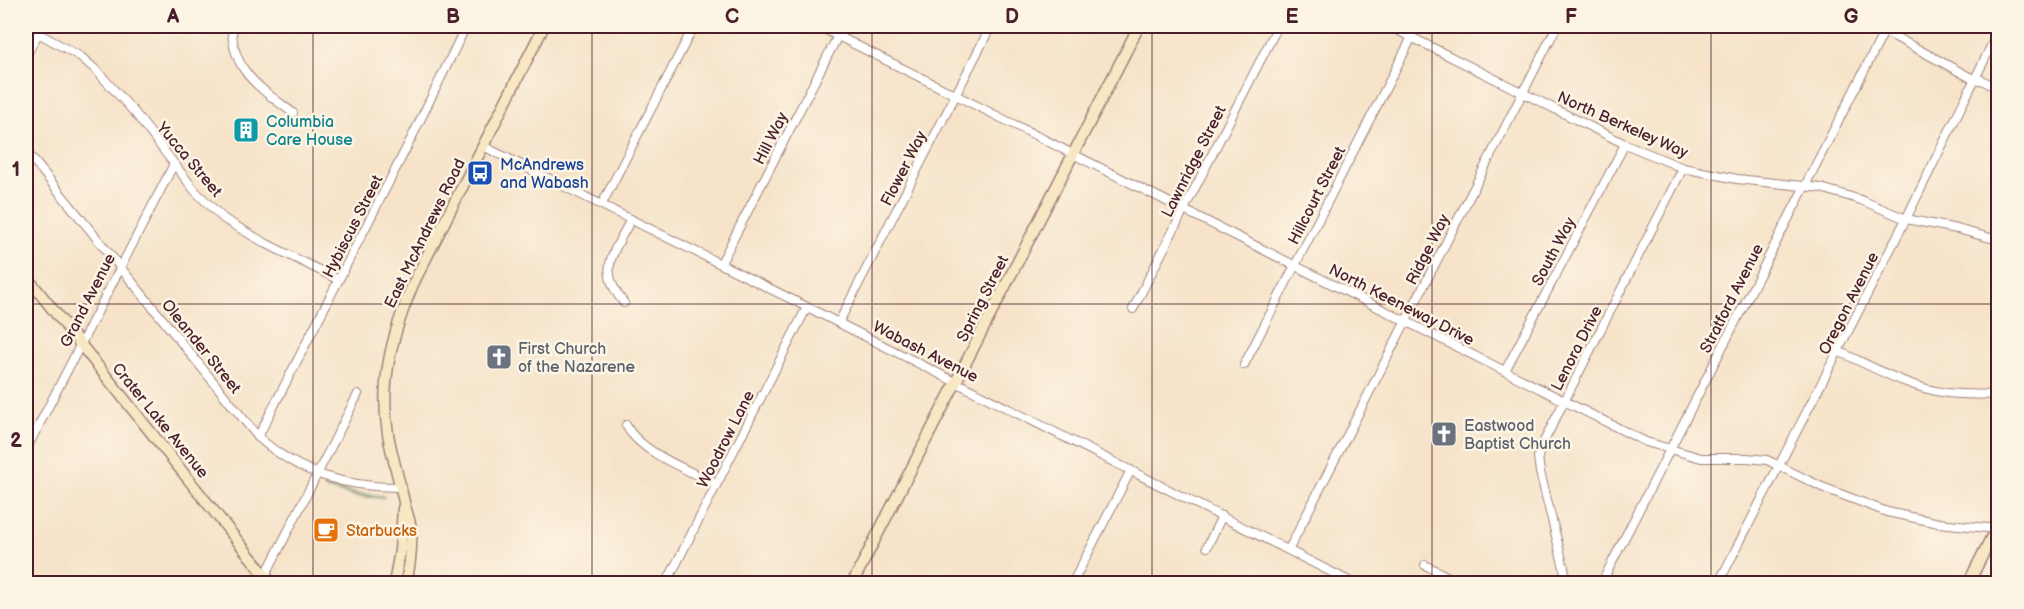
<svg xmlns="http://www.w3.org/2000/svg" width="2024" height="609" viewBox="0 0 2024 609" font-family="'Balsamiq Sans',sans-serif">
  <style>
    .green { fill: #8ad592; stroke: #6a7a5e; stroke-width: 1.5 }
    .lines { fill: none; stroke-linecap: round; stroke-linejoin: round }
    .street-casing { stroke: #a0817a; stroke-width: 10 }
    .secondary-casing { stroke: #a0817a; stroke-width: 13 }
    .street { stroke: #fff; stroke-width: 8 }
    .secondary { stroke: #f7e8c3; stroke-width: 10 }
    .grid { fill: none; stroke: #4a1f2b; stroke-width: 1.5; stroke-opacity: 0.55 }
    .labels { text-anchor: middle; stroke-width: 5; stroke-linejoin: round; paint-order: stroke }
    .culture-label { font-size: 16px; fill: #0d838f; stroke: #fcf5e5; text-anchor: start }
    .street-label { font-size: 16px; fill: #4a1f2b; stroke: #fcf5e5 }
    .transit-label { font-size: 16px; fill: #164399; stroke: #fcf5e5; text-anchor: start }
    .worship-label { font-size: 16px; fill: #5b616d; stroke: #fcf5e5; text-anchor: start }
    .food-label { font-size: 16px; fill: #c56008; stroke: #fcf5e5; text-anchor: start }
    .neatline { fill: none; stroke: #4a1f2b; stroke-width: 2 }
    .grid-label { font-size: 20px; text-anchor: middle; font-weight: bold; fill: #4a1f2b }
  </style>
  <rect width="100%" height="100%" fill="#fcf5e5"/>
  <filter id="ink" filterUnits="userSpaceOnUse"><feTurbulence type="fractalNoise" baseFrequency=".0167" numOctaves="2"/><feDisplacementMap in="SourceGraphic" scale="12" xChannelSelector="R" yChannelSelector="G"/><feConvolveMatrix kernelMatrix="1 2 1 2 8 2 1 2 1" color-interpolation-filters="sRGB"/></filter>
  <filter id="wash" filterUnits="userSpaceOnUse"><feTurbulence type="fractalNoise" baseFrequency=".008" numOctaves="4" result="noise"/><feDisplacementMap in="SourceGraphic" scale="24" xChannelSelector="R" yChannelSelector="G"/><feGaussianBlur stdDeviation="1.35" result="paint"/><feColorMatrix in="noise" values="0 0 0 0 0 0 0 0 0 0 0 0 0 0 0 0 0 1.4 0 .05"/><feComposite in="paint" operator="in"/></filter>
  <g filter="url(#wash)">
    <rect width="100%" height="100%" fill="#f6e3c9"/>
    <path class="green" d="M327 487 356 494 383 496V498L356 496 326 489Z"/>
  </g>
  <g filter="url(#ink)">
    <g class="lines">
      <defs>
        <g id="street">
          <path d="M232 26C231 71 260 88 293 113"/>
          <path d="M818 26 1646 442 1701 458H1747L1767 460 1822 487 1887 512 1939 523 1998 529"/>
          <path d="M1389 26 1625 144 1683 168 1737 179 1821 188 1861 200 1906 219 1957 229 1998 240"/>
          <path d="M1875 26 1975 80H1982L1998 89"/>
          <path d="M38 33 81 57 97 71 135 113 195 191 224 219 265 243 339 280"/>
          <path d="M26 56 42 26"/>
          <path d="M483 146 807 307 1355 584"/>
          <path d="M26 151 258 437C300 474 347 488 402 487"/>
          <path d="M602 204 694 26"/>
          <path d="M721 263 843 26"/>
          <path d="M624 303C596 269 614 253 631 219"/>
          <path d="M1133 309 1278 26"/>
          <path d="M839 322 991 26"/>
          <path d="M1838 351C1873 367 1909 388 1947 393 1964 395 1981 394 1998 395"/>
          <path d="M1244 365 1412 37"/>
          <path d="M1505 371 1625 144"/>
          <path d="M626 425C639 452 690 471 716 484"/>
          <path d="M258 437 411 139 466 26"/>
          <path d="M26 450 174 164"/>
          <path d="M1207 547 1222 516"/>
          <path d="M1289 549 1557 26"/>
          <path d="M1425 565 1462 584"/>
          <path d="M261 584 358 394"/>
          <path d="M666 584 807 307"/>
          <path d="M1072 584 1131 470"/>
          <path d="M1568 584 1540 472 1538 457 1540 449 1683 168"/>
          <path d="M1601 584 1887 26"/>
          <path d="M1718 584 1906 219 1998 32"/>
        </g>
        <g id="secondary">
          <path d="M26 276 272 584"/>
          <path d="M394 584 400 550 403 508"/>
          <path d="M406 584C410 566 412 547 411 529 410 520 406 511 404 502 399 479 392 457 388 434 379 380 393 332 414 282L544 26"/>
          <path d="M852 584 1139 26"/>
          <path d="M1968 584 1998 524"/>
        </g>
      </defs>
      <use href="#street" class="street-casing"/>
      <use href="#secondary" class="secondary-casing"/>
      <use href="#street" class="street"/>
      <use href="#secondary" class="secondary"/>
    </g>
  </g>
  <path class="grid" d="M313 26V584M592 26V584M872 26V584M1152 26V584M1432 26V584M1711 26V584M26 304H1998"/>
  <defs>
    <symbol id="building-square" viewBox="-11 -11 22 22"><rect x="-9" y="-9" width="18" height="18" rx="4" fill="#0f9aa8" stroke="#fcf5e5"/><path d="M-4-6H4V6H1V3H-1V6H-4ZM-2.5-4.3h1.7v1.8h-1.7ZM.8-4.3h1.7v1.8H.8ZM-2.5-1h1.7V.8h-1.7ZM.8-1h1.7V.8H.8Z" fill="#fff"/></symbol>
    <symbol id="bus-square" viewBox="-11 -11 22 22"><rect x="-9" y="-9" width="18" height="18" rx="4" fill="#1a4fb4" stroke="#fcf5e5"/><path d="M-5-6H5V4H4V6H2V4H-2V6H-4V4H-5ZM-3.5-4V0h7V-4ZM-3.5 1.2v1.5H-2V1.2ZM2 1.2v1.5H3.5V1.2Z" fill="#fff"/></symbol>
    <symbol id="church-square" viewBox="-11 -11 22 22"><rect x="-9" y="-9" width="18" height="18" rx="4" fill="#6b7280" stroke="#fcf5e5"/><path d="M-1.2-6h2.4v3.5h3.3v2.4h-3.3V6h-2.4V-.1h-3.3v-2.4h3.3Z" fill="#fff"/></symbol>
    <symbol id="cafe-square" viewBox="-11 -11 22 22"><rect x="-9" y="-9" width="18" height="18" rx="4" fill="#e8710a" stroke="#fcf5e5"/><path d="M-5.5-4.5H6V0H3Q3 3.5 0 3.5H-2.5Q-5.5 3.5-5.5 0ZM3-3.2v2h1.7v-2ZM-6 4.5H4V6H-6Z" fill="#fff"/></symbol>
  </defs>
  <g fill-rule="evenodd">
    <use href="#building-square" x="231" y="115" width="30" height="30"/>
    <use href="#bus-square" x="465" y="158" width="30" height="30"/>
    <use href="#church-square" x="484" y="342" width="30" height="30"/>
    <use href="#church-square" x="1429" y="419" width="30" height="30"/>
    <use href="#cafe-square" x="311" y="515" width="30" height="30"/>
  </g>
  <g class="labels">
    <g class="culture-label">
      <text x="266" y="127">Columbia<tspan x="266" dy="18">Care House</tspan></text>
    </g>
    <g class="street-label">
      <text transform="translate(1623 124) rotate(24)" y="6">North Berkeley Way</text>
      <text transform="translate(770 138) rotate(-63)" y="6">Hill Way</text>
      <text transform="translate(190 159) rotate(50)" y="6">Yucca Street</text>
      <text transform="translate(1193 161) rotate(-63)" y="6">Lawnridge Street</text>
      <text transform="translate(903 168) rotate(-63)" y="6">Flower Way</text>
      <text transform="translate(1316 195) rotate(-63)" y="6">Hillcourt Street</text>
      <text transform="translate(352 226) rotate(-63)" y="6">Hybiscus Street</text>
      <text transform="translate(424 233) rotate(-64)" y="6">East McAndrews Road</text>
      <text transform="translate(1427 249) rotate(-63)" y="6">Ridge Way</text>
      <text transform="translate(1553 251) rotate(-62)" y="6">South Way</text>
      <text transform="translate(982 298) rotate(-63)" y="6">Spring Street</text>
      <text transform="translate(1731 298) rotate(-63)" y="6">Stratford Avenue</text>
      <text transform="translate(87 300) rotate(-63)" y="6">Grand Avenue</text>
      <text transform="translate(1848 303) rotate(-63)" y="6">Oregon Avenue</text>
      <text transform="translate(1402 304) rotate(27)" y="6">North Keeneway Drive</text>
      <text transform="translate(202 346) rotate(51)" y="6">Oleander Street</text>
      <text transform="translate(1576 348) rotate(-63)" y="6">Lenora Drive</text>
      <text transform="translate(926 351) rotate(27)" y="6">Wabash Avenue</text>
      <text transform="translate(161 420) rotate(51)" y="6">Crater Lake Avenue</text>
      <text transform="translate(725 439) rotate(-63)" y="6">Woodrow Lane</text>
    </g>
    <g class="transit-label">
      <text x="500" y="170">McAndrews<tspan x="500" dy="18">and Wabash</tspan></text>
    </g>
    <g class="worship-label">
      <text x="518" y="354">First Church<tspan x="518" dy="18">of the Nazarene</tspan></text>
      <text x="1464" y="431">Eastwood<tspan x="1464" dy="18">Baptist Church</tspan></text>
    </g>
    <g class="food-label">
      <text x="346" y="536">Starbucks</text>
    </g>
  </g>
  <rect width="2024" height="609" fill="none" stroke="#fcf5e5" stroke-width="66"/>
  <rect x="33" y="33" width="1958" height="543" class="neatline"/>
  <g class="grid-label">
    <text x="173" y="23">A</text>
    <text x="453" y="23">B</text>
    <text x="732" y="23">C</text>
    <text x="1012" y="23">D</text>
    <text x="1292" y="23">E</text>
    <text x="1571" y="23">F</text>
    <text x="1851" y="23">G</text>
    <text x="16" y="176">1</text>
    <text x="16" y="447">2</text>
  </g>
</svg>
